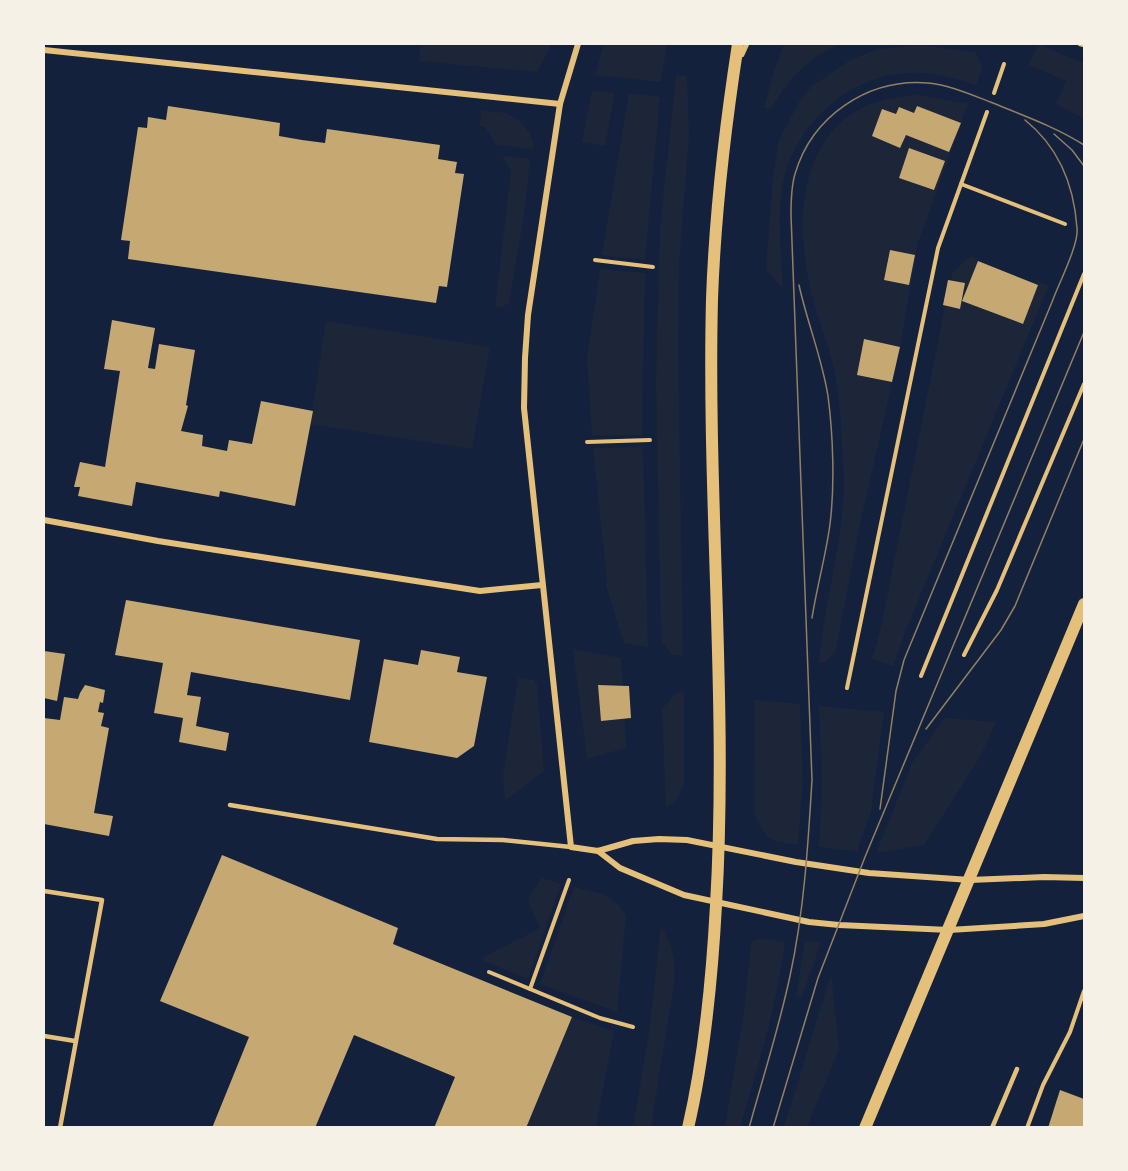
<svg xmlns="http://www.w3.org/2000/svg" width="1128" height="1171" viewBox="0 0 1128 1171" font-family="Helvetica,sans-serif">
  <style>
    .green { fill: #1d2539 }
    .building { fill: #c6a872 }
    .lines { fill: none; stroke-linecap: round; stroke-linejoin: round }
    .path { stroke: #e5c07b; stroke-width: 4 }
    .service { stroke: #e5c07b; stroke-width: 4.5 }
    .minor { stroke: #e5c07b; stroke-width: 6 }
    .secondary { stroke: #e5c07b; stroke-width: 12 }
    .tram { stroke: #918062; stroke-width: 1.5 }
  </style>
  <rect width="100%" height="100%" fill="#14213d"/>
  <g class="green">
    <path d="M421 44H552L537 72 419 61Z"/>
    <path d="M604 44H667L661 82 595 75Z"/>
    <path d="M784 44H839C808 59 788 78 771 109L764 108 774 71Z"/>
    <path d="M1038 44 1084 63V119L1056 104 1066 81 1029 65Z"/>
    <path d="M920 45 975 52 983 67 976 85C958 79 941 74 922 73 860 68 802 115 785 174 776 206 781 255 783 289L766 269 773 177 779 140 799 102 812 86 852 59 879 49Z"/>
    <path d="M676 75 687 76 689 135 679 265 678 343 683 655H672L661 640 656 378 660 228Z"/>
    <path d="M592 91 615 93 605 146 582 142Z"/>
    <path d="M629 93 660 97 645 260 602 255Z"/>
    <path d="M919 95 968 104 918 243 900 347 862 516 835 653 825 662 819 663C823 613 837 564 842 515 845 492 844 469 842 446 841 419 839 392 833 365 828 343 819 322 813 300 797 238 793 153 854 112 873 100 897 97 919 95Z"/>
    <path d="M481 111C490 112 503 111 510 115 521 120 535 136 533 149L496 145 485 127 480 126Z"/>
    <path d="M502 156 530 159 524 216 509 303 500 308 495 307 511 171Z"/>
    <path d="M971 256 979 260 963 301 1022 324 1039 282 1049 285 906 630 893 666 872 659 881 628 945 306 960 309 965 284 951 281 952 273Z"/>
    <path d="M600 269 645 273 642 435H592L587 359Z"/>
    <path d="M326 321 490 347 472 449 310 424Z"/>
    <path d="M643 447 648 647 624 643 605 582 607 581 593 448Z"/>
    <path d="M573 649 621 658 623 684 599 685 601 720 625 719 626 748 587 759Z"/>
    <path d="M518 678 534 680 537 685 544 771 505 801 503 775Z"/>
    <path d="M684 692V784L675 802 666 808 662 709 676 693Z"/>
    <path d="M754 700 800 704 803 779 798 845C770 841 767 842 755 814Z"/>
    <path d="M819 706 884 712 871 811 857 851 819 847 822 782Z"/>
    <path d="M945 718 996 722 980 757 924 845 876 853 912 763Z"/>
    <path d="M542 878 561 884 528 979 483 961 482 958 540 928 528 901 529 897Z"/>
    <path d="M574 887C596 893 615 893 626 916L617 1012 540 984Z"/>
    <path d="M661 926 671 946 674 960 675 978 651 1127H633L649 1033Z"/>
    <path d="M762 939 785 942C777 1005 758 1066 740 1127H725L744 1011 751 944 755 940Z"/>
    <path d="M805 941 821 942 802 997 796 996Z"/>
    <path d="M831 974 839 1049 807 1127H784Z"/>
    <path d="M572 1017 614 1031 596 1127 526 1128Z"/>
  </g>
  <g class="building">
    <path d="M168 106 280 123 279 136 302 140 325 143 327 129 440 145 438 159 457 162 455 173 464 174 447 287 439 286 436 303 128 259 130 241 121 240 138 127 147 128 148 117 166 120Z"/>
    <path d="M917 106 961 123 949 152 906 135 900 148 872 136 882 109 896 114 899 107 914 113Z"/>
    <path d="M909 148 945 161 934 190 899 178Z"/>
    <path d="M890 250 915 255 909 285 884 280Z"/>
    <path d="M978 261 1038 285 1023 324 962 301Z"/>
    <path d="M948 280 965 283 960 309 943 305Z"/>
    <path d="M112 320 155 328 148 368 155 369 159 344 195 350 186 405 188 406 181 431 203 435 202 446 227 451 229 440 252 444 261 401 313 411 295 506 220 491 219 497 136 482 132 506 78 496 80 487H74L80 462 105 467 120 371 104 369Z"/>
    <path d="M864 339 900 347 892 382 857 375Z"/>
    <path d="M126 600 360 640 350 700 191 672 187 695 201 697 196 726 229 733 226 751 179 742 183 718 154 713 163 663 115 655Z"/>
    <path d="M421 650 460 657 457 672 487 677 474 746 457 758 369 742 384 659 418 665Z"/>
    <path d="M44 651 65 654 57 701 44 698Z"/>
    <path d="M85 685 105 690 103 703 100 702 98 712 104 713 101 726 109 728 94 813 113 816 109 836 44 824V718L60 720 64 697 78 699 80 693Z"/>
    <path d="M598 685 629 686 631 718 601 721Z"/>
    <path d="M222 855 398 928 393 944 572 1017 526 1128H434L455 1077 354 1035 315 1128H212L249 1037 160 1001Z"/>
    <path d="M1060 1090 1084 1099V1128H1048Z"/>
  </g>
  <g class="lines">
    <g class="path">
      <path d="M994 93 1004 64"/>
      <path d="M961 184 1065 224"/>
      <path d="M595 260 653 267"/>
      <path d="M587 442 650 440"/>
      <path d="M964 655 997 590 1084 384"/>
      <path d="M921 676 1084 274"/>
      <path d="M847 688 938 248 987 112"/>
      <path d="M489 972 600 1018 633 1027"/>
      <path d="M530 989 569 880"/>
      <path d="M1027 1128 1043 1085 1070 1032 1084 991"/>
    </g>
    <g class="service">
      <path d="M1080 44 1084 45"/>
      <path d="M742 55 747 44"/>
      <path d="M230 805 437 839 503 840 571 847"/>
      <path d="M44 891 102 900 60 1128"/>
      <path d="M44 1036 75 1041"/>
      <path d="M992 1128 1017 1069"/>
    </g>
    <g class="minor">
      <path d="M578 44 560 104 528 315 525 358 524 408 571 847 598 851 633 841 659 839 687 840 796 862 869 873 970 880 1044 877 1084 878"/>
      <path d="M44 50 560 104"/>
      <path d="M44 520 158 541 480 591 542 585"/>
      <path d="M598 851 620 868 684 895 809 922 839 925 949 930 1044 924 1084 916"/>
    </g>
    <g class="secondary">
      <path d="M688 1128C705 1055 712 979 716 905 728 703 707 501 712 299 715 214 725 128 738 44"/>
      <path d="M865 1128 1084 604"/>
    </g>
    <g class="tram">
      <path d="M1054 134 1072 150 1084 166"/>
      <path d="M799 285C807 322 822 358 828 396 833 434 835 485 830 524 826 555 817 586 812 618"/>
      <path d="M926 729 1001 630 1015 606 1084 439"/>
      <path d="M880 809 896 691 904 660 1052 302C1058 285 1079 245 1077 228 1074 186 1060 148 1025 120"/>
      <path d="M749 1128C763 1077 779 1028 790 976 804 912 808 846 812 780L791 215C791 201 791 187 795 174 812 116 868 78 928 83 950 85 972 95 993 103 1024 116 1056 127 1084 145"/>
      <path d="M773 1128 818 978 865 857 1084 332"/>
    </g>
  </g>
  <rect width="1128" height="1171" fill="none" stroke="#f6f1e7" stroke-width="90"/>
</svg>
